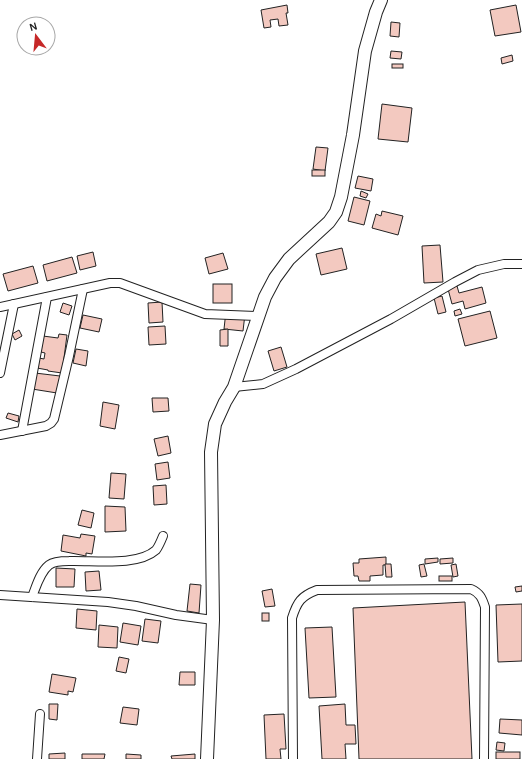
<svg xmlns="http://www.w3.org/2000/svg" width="522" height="759" viewBox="0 0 522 759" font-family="Karla,sans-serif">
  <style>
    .building { fill: #f3c9c0; stroke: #222 }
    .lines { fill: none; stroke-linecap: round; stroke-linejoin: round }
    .minor-casing { stroke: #222; stroke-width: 10 }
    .secondary-casing { stroke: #222; stroke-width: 14 }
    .minor { stroke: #fff; stroke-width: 8 }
    .secondary { stroke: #fff; stroke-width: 12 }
  </style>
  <rect width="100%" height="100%" fill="#fff"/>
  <g class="building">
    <path d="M287 5 288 13H286L288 25 279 26 278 19 270 20 271 27 264 28 261 10Z"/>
    <path d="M516 5 521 32 495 36 490 10Z"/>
    <path d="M391 22 400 23 399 37 390 36Z"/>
    <path d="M391 51 402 52 401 59 390 58Z"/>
    <path d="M512 55 513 61 502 64 501 58Z"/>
    <rect x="392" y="64" width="11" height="4"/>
    <path d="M382 104 412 108 408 142 378 139Z"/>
    <path d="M316 147 328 148 325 171 313 169Z"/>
    <rect x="312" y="170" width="13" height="6"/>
    <path d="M358 176 373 179 371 191 355 188Z"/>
    <path d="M361 191 368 194 366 198 360 196Z"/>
    <path d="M354 197 370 201 364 225 348 221Z"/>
    <path d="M382 211 403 216 398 235 372 228 376 214 381 216Z"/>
    <path d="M440 245 443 282 424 283 422 246Z"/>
    <path d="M342 248 347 269 321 275 316 254Z"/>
    <path d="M93 252 96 266 80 270 77 256Z"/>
    <path d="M223 253 228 269 209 274 205 258Z"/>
    <path d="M72 257 77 273 47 281 43 265Z"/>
    <path d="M33 266 38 283 8 291 3 274Z"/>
    <rect x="213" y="284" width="19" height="19"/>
    <path d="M457 286 459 293 482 287 486 303 465 309 463 301 452 304 448 289Z"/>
    <path d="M442 296 446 312 438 314 434 298Z"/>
    <path d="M162 302 163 322 149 323 148 303Z"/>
    <path d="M63 303 72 306 69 315 60 312Z"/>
    <path d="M460 309 462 314 455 316 454 311Z"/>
    <path d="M226 311 245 314 243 331 224 329Z"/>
    <path d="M490 311 497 338 465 346 458 319Z"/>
    <path d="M83 315 102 319 99 332 80 328Z"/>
    <path d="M165 326 166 344 149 345 148 327Z"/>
    <path d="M228 329V346H220V330Z"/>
    <path d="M19 330 22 336 15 340 12 334Z"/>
    <path d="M59 334 67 335 62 373 48 371V370L37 368 39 358 44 359 45 353 41 352 43 336 58 338Z"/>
    <path d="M281 347 287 367 274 371 268 351Z"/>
    <path d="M76 349 88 351 86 366 73 363Z"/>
    <path d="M35 373 60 376 57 393 32 389Z"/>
    <path d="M152 398H168L169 411 153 412Z"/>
    <path d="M103 402 119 405 115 429 100 426Z"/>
    <path d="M8 413 19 416 18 422 6 418Z"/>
    <path d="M168 436 171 453 158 456 154 439Z"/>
    <path d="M168 462 170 478 157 480 155 464Z"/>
    <path d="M111 473 126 474 124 499 109 498Z"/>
    <path d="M166 485 167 504 154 505 153 486Z"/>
    <path d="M105 506 125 507 126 531 105 532Z"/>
    <path d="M82 510 94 513 91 528 78 525Z"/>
    <path d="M81 534 95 536 92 554 86 553V556L61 551 63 535 80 538Z"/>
    <path d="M386 557V565H383V575L370 576V581H359L358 576H354L353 563H359V559Z"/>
    <path d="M438 558V562L425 564V559Z"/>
    <path d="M453 558V563L440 564V559Z"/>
    <path d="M385 564H391L392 577H386Z"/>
    <path d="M424 564 427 576 421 577 419 565Z"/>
    <path d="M456 564 458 576 453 577 451 565Z"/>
    <path d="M56 568 75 569 74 587H56Z"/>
    <path d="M99 571 101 590 86 591 85 572Z"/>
    <rect x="439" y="576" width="13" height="5"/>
    <path d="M190 584 201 585 199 613 187 611Z"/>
    <path d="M522 586V591L516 592 515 587Z"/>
    <path d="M272 589 275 606 265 607 262 591Z"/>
    <path d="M465 602 472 759H359L353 608Z"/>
    <path d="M522 604V661L498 662 496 605Z"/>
    <path d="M77 609 97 611 96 630 76 628Z"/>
    <rect x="262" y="613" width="7" height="8"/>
    <path d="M145 619 161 621 158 643 142 641Z"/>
    <path d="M123 623 141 626 138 645 120 642Z"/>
    <path d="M99 625 118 627 117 648 98 647Z"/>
    <path d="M332 627 336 697 309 698 305 628Z"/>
    <path d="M119 657 129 659 126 673 116 671Z"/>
    <path d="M180 672H195V685H179Z"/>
    <path d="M52 674 76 678 73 692 68 691V695L49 692Z"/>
    <path d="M49 704H58L57 720 49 719Z"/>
    <path d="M345 704 346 725H355L356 744H345L346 759H322L319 706Z"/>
    <path d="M123 707 139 709 137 725 120 723Z"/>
    <path d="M284 714 286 749H280L281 759H266L264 715Z"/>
    <path d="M500 719 522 720V735L499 733Z"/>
    <path d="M497 742 505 743 504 751 496 750Z"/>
    <rect x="496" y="752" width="24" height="7"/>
    <path d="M65 753V759H49V754Z"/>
    <path d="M82 754H105L104 759H82Z"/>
    <path d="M126 754 141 755V759H126Z"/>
    <path d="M195 754V759H172L171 756Z"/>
  </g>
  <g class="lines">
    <defs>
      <g id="minor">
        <path d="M0 307 110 283H120L205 314 259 316"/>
        <path d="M0 373 14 304"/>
        <path d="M234 387 263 384 296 369 391 319 455 282 478 270 504 264H522"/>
        <path d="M22 431 47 297"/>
        <path d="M0 435 46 426 51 423 54 419 69 356 83 289"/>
        <path d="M0 595 108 602 136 606 176 615 213 620"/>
        <path d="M32 597C36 587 40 572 49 565 54 561 63 561 69 561 93 560 137 567 156 550 159 546 161 541 163 536"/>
        <path d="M37 759 40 714"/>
        <path d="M293 759 292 618C297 602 301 596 317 590L471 589C480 593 482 598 485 607L484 759"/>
      </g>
      <path id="secondary" d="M207 759 213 620 211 452 215 424 225 402 234 387 265 297 275 278 289 259 329 222 336 212 341 197 353 135 365 51 376 12 381 0"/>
    </defs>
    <use href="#minor" class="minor-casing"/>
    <use href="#secondary" class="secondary-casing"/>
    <use href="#minor" class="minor"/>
    <use href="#secondary" class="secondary"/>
  </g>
  <g transform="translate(36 36) rotate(344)"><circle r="19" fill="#ffffff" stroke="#a7a7a7"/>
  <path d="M0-3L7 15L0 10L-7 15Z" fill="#c62828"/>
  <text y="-6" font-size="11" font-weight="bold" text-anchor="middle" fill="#222222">N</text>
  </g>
</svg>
